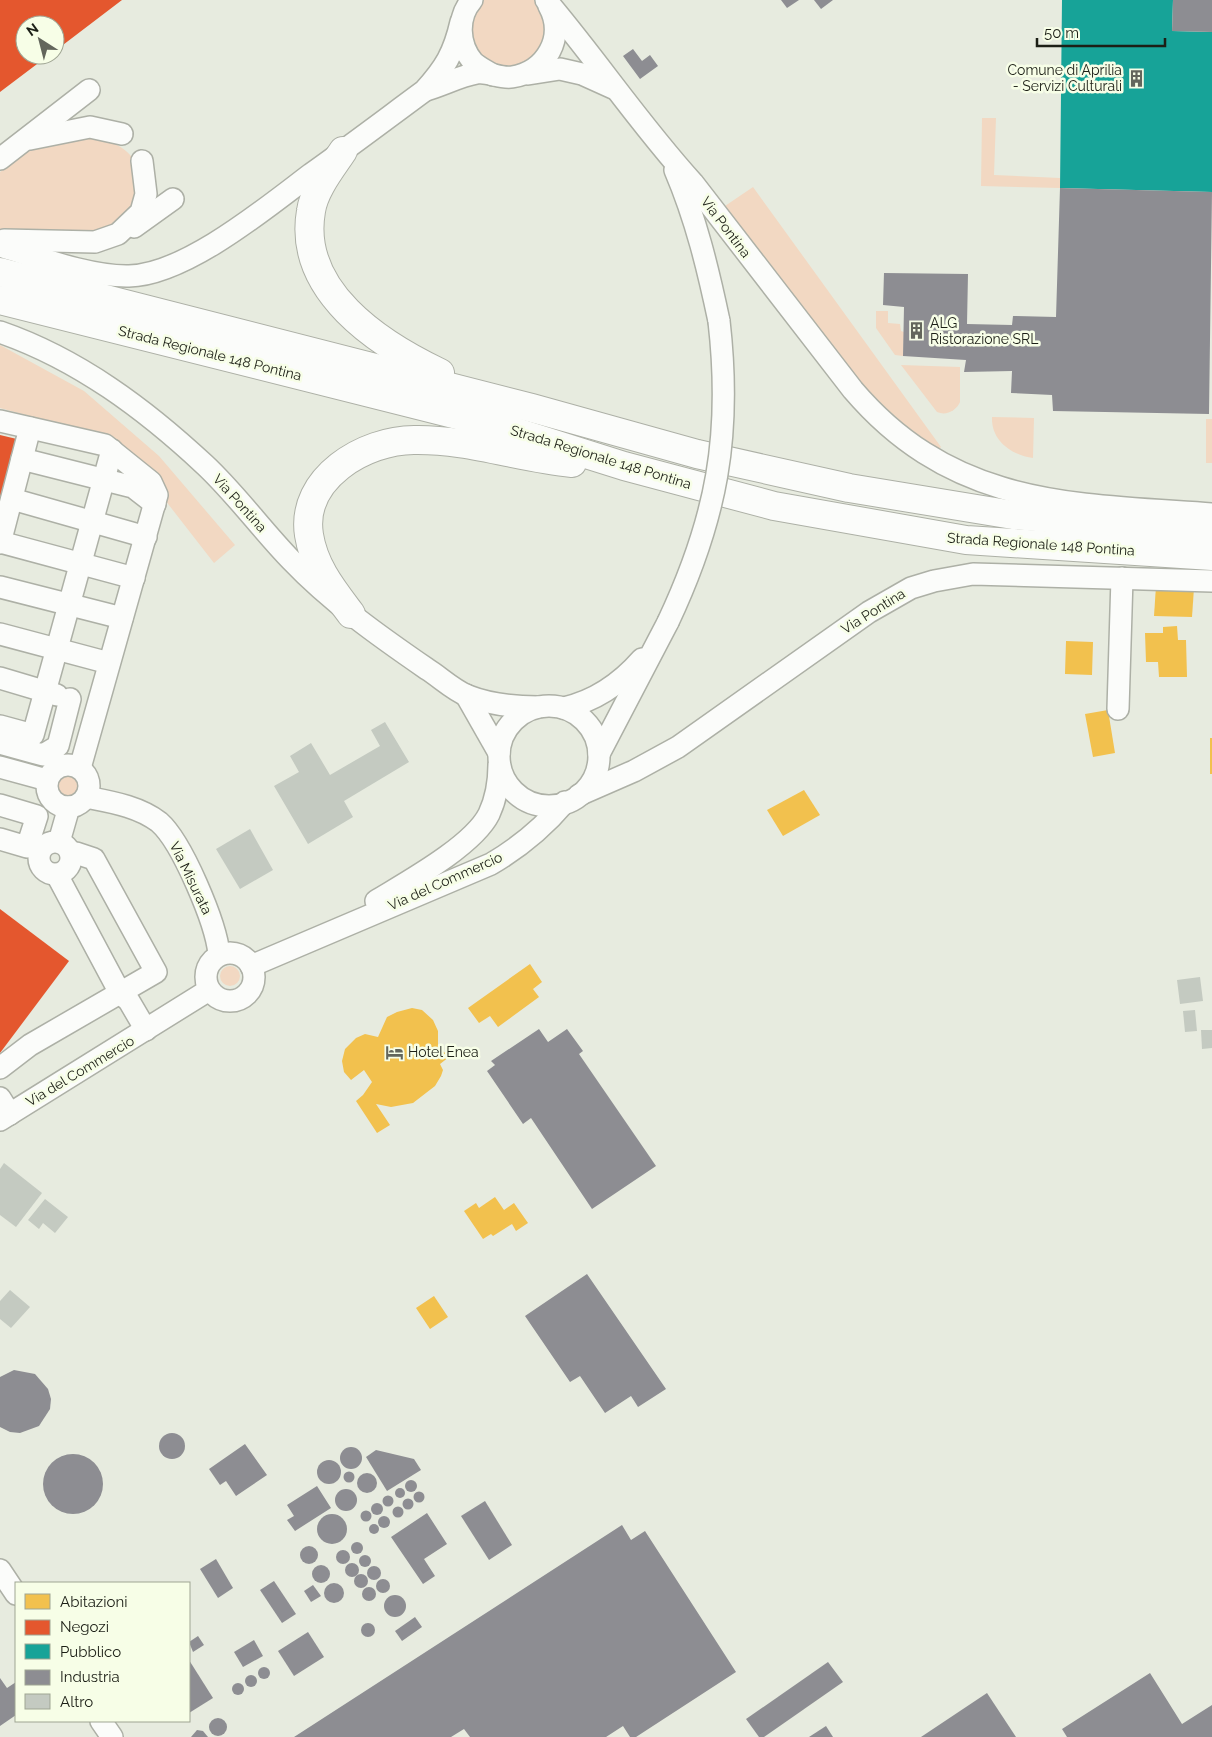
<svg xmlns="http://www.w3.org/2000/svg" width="1212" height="1737" viewBox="0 0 1212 1737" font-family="Raleway,sans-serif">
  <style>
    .green { fill: #f2d8c2 }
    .homes { fill: #f2c14e }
    .shops { fill: #e4572e }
    .public { fill: #17a398 }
    .industry { fill: #8d8d92 }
    .building { fill: #c4cac1 }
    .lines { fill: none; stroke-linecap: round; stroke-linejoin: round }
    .minor-casing { stroke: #adb0a6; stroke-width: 24 }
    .highway-casing { stroke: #adb0a6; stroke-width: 30 }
    .minor { stroke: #fbfcfa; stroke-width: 21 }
    .highway { stroke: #fbfcfa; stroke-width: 28 }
    .minor-bridge-casing { stroke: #adb0a6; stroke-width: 24; stroke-linecap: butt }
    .minor-bridge { stroke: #fbfcfa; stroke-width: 21 }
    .labels { text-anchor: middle; stroke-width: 5; stroke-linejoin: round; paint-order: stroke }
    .poi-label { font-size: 14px; fill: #1c1f16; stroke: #f7fee7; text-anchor: start }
    .street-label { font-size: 14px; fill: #1c1f16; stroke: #f7fee7 }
  </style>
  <rect width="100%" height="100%" fill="#e7ebdf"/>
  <g class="green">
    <path d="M481 0H535L547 18 540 55 509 70 479 58 470 42 473 10Z"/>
    <path d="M982 118H996L994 175 1060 178V188L981 186Z"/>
    <path d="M88 134C105 139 132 147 137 168 138 178 137 190 137 200L115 226 96 232 0 230V172L25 153 52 142Z"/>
    <path d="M753 187 941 447 939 449C881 413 841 361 801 308 775 274 750 240 725 206Z"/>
    <path d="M876 311H888V323L900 324 901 331 904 332 903 356 895 355 876 328Z"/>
    <path d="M0 345 84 391 159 456 235 545 214 563 165 500 107 437 0 408Z"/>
    <path d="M901 365 960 367V402C956 411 946 416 937 412Z"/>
    <path d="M992 417 1034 418 1033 458C1012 455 991 441 992 417Z"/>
    <rect x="1206" y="419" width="6" height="44"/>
    <circle cx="68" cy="786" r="13"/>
    <circle cx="230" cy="976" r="10"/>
  </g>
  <g class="homes">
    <path d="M1156 586 1194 588 1192 617 1154 616Z"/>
    <path d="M1177 626 1178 640H1186L1187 677H1159L1158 662H1146L1145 633H1163V627Z"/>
    <path d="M1066 641 1093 642 1092 675 1065 674Z"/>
    <path d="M1108 710 1115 753 1093 757 1085 714Z"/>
    <rect x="1210" y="738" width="2" height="36"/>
    <path d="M804 790 820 815 783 836 767 810Z"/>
    <path d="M530 964 542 982 533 989 539 997 498 1027 490 1016 479 1023 468 1008Z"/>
    <path d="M412 1008 422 1010 433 1020 438 1031V1046L449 1057 440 1064 443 1070 441 1076 435 1086 413 1103 391 1107 376 1104 390 1125 377 1133 356 1101 363 1095 372 1082 364 1070 351 1080 344 1072 342 1061 345 1049 356 1038 365 1034 378 1037 387 1017 397 1012Z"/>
    <path d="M495 1197 504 1210 514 1203 528 1223 516 1231 512 1224 493 1236 491 1234 483 1239 464 1211 476 1203 479 1208Z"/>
    <path d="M434 1296 448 1317 430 1329 416 1308Z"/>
  </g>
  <g class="shops">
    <path d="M0 0H122L55 51V25H25V55H49L0 92Z"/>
    <path d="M0 435 21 440 0 514Z"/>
    <path d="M0 909 69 961 0 1053Z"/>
  </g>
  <path class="public" d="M1062 0H1173L1172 31 1212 32V192L1060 188Z"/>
  <g class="industry">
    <path d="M781 0H799L787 8Z"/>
    <path d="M814 0H833L821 9Z"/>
    <path d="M1173 0H1212V32L1172 31Z"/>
    <path d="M633 49 642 61 650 55 658 66 640 79 623 56Z"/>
    <path d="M1060 188 1212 192 1209 414 1053 411 1052 395 1011 393 1012 371 964 372 966 360 903 356 904 307 883 305 884 273 968 274 967 324 1012 325 1013 316 1056 317Z"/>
    <path d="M539 1029 548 1042 567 1029 583 1051 579 1054 656 1166 592 1209 531 1118 523 1124 487 1071 495 1065 491 1061Z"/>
    <path d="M587 1274 666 1389 638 1407 631 1396 605 1413 580 1376 570 1382 525 1316Z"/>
    <path d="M14 1370 35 1374 48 1389 51 1399 50 1409 39 1426 20 1433 10 1432 0 1427V1377Z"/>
    <circle cx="172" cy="1446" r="13"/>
    <path d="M245 1444 267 1475 236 1496 226 1481 220 1485 209 1469Z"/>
    <circle cx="351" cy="1458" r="11"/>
    <path d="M376 1450 414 1459 421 1470 387 1491 366 1457Z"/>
    <circle cx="73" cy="1484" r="30"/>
    <circle cx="329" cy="1472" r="12"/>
    <circle cx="349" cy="1477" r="5.5"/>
    <circle cx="367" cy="1483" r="10"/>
    <circle cx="411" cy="1486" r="6"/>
    <path d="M317 1486 331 1508 295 1531 287 1520 294 1516 287 1505Z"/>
    <circle cx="400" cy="1493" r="5"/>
    <circle cx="346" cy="1500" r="11"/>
    <circle cx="419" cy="1497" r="5.5"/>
    <circle cx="388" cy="1501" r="5.5"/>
    <circle cx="408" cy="1504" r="5.5"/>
    <path d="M485 1501 512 1545 489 1560 461 1516Z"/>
    <circle cx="377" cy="1509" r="6"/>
    <circle cx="398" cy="1512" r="5.5"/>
    <circle cx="366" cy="1516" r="5.5"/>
    <path d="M427 1513 447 1544 424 1559 435 1576 423 1584 391 1537Z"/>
    <circle cx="332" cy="1529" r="15"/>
    <circle cx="384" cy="1522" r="6"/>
    <circle cx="374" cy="1529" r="5"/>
    <path d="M622 1525 631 1540 645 1531 736 1672 636 1737H630L623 1726 606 1737H470L464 1729 451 1737H294Z"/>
    <circle cx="357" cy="1548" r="6"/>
    <circle cx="309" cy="1555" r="9"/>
    <circle cx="343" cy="1557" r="7"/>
    <circle cx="365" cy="1561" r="6"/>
    <path d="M216 1559 233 1588 218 1598 200 1569Z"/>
    <circle cx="352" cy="1570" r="7"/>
    <circle cx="321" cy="1574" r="9"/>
    <circle cx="374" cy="1573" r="7"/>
    <circle cx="361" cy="1581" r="7"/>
    <circle cx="383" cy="1586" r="7"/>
    <path d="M274 1581 296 1614 282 1623 260 1590Z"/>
    <circle cx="334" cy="1593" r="10"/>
    <path d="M313 1585 321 1596 311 1602 304 1591Z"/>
    <circle cx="369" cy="1594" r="7"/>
    <circle cx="395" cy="1606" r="11"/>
    <path d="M415 1617 422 1627 402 1641 395 1631Z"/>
    <circle cx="368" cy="1630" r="7"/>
    <path d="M308 1632 324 1657 294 1676 278 1651Z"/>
    <path d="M198 1636 204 1645 193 1652 189 1642Z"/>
    <path d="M254 1640 263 1656 243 1667 234 1652Z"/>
    <path d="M189 1660 213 1698 189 1713Z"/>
    <path d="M828 1662 843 1682 764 1737H759L746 1719Z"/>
    <circle cx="264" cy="1673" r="6"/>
    <path d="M1150 1673 1182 1724 1212 1705V1737H1067L1062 1729Z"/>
    <circle cx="251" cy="1681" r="6"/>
    <path d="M0 1678 7 1688 16 1682V1715L0 1726Z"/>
    <circle cx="238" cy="1689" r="6"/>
    <path d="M987 1693 1016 1737H921Z"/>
    <circle cx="218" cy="1727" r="9"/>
    <path d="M826 1726 833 1737H809Z"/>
    <path d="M197 1730 203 1731 208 1737H191Z"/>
  </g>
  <g class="building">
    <path d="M385 722 409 762 344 801 353 817 308 844 274 786 299 772 290 756 311 743 330 775 380 746 371 730Z"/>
    <path d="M250 829 273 870 240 889 216 849Z"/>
    <path d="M1200 977 1203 1001 1180 1004 1177 980Z"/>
    <path d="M1195 1010 1197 1031 1185 1032 1183 1011Z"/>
    <path d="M1201 1030H1212V1048L1202 1049Z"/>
    <path d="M4 1163 42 1193 16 1227 0 1215V1169Z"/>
    <path d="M45 1199 68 1217 55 1233 43 1223 39 1229 28 1220Z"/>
    <path d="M10 1290 30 1307 11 1328 0 1319V1301Z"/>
  </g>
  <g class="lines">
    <defs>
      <g id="minor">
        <path d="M472 0C457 17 458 44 473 62 478 67 487 71 493 75"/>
        <path d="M546 0C597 60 640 125 693 183L853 390C953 507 1071 504 1212 514"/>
        <path d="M528 74 560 69 582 74 613 88"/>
        <path d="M426 90C443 85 460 76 477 73 488 71 500 79 512 77 546 72 566 37 549 6"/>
        <path d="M30 139 90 127 122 134"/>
        <path d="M0 159 89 90"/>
        <path d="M675 170C696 219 708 269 719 321"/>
        <path d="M134 227 173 199"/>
        <path d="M4 240 95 242 118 234 141 212 146 194 142 161"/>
        <path d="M0 246C37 257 91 277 129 276 185 275 266 208 311 174 349 147 386 119 424 91 445 68 454 53 461 22"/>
        <path d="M0 332C78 359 145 409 205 465 236 494 261 529 291 560 331 602 379 636 427 669 440 677 453 690 468 696 491 705 514 707 538 707"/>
        <path d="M0 421 105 445 151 482 157 495 80 768"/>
        <path d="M22 459 133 487 155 504"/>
        <path d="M12 499 146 537"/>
        <path d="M0 542 134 578"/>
        <path d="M0 543 30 428"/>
        <path d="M0 587 122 618"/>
        <path d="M0 634 109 663"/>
        <path d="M0 678 57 695"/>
        <path d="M466 695 499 753"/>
        <circle cx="549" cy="756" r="50"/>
        <path d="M564 708C595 701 621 683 642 659"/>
        <path d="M1118 709 1122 578"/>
        <path d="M0 726 33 735 112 450"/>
        <path d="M0 743 43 755 58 746 70 699"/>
        <path d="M599 754 668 622"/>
        <circle cx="68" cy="786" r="21"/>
        <path d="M0 767 47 780"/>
        <path d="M579 795 634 771 678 747 869 612 911 588 934 581 973 574 1212 581"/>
        <path d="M86 797C111 802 138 806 159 822 182 842 216 923 219 954"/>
        <path d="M0 805 37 816 27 847 0 839"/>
        <circle cx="55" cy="858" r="16"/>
        <path d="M59 842 69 807"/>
        <path d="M57 875 120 993 129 1001 146 1030"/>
        <path d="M376 901C407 882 473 846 489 814 496 799 499 781 499 765"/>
        <circle cx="230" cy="977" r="24"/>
        <path d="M251 966 491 864C520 847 543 828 565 802"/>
        <path d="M0 1068 30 1045 156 972 94 859 76 853 71 854"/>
        <path d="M0 1098 10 1114"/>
        <path d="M0 1120 209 990"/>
        <path d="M0 1570 16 1594"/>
        <path d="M101 1721 112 1737"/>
      </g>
      <g id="highway">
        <path d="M343 151C331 169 314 190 311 211 297 291 379 344 440 373"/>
        <path d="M0 272 532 408 697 454 849 488 1013 515 1212 533"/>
        <path d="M0 300 481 421 624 466 774 506 966 540 1212 556"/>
        <path d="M351 614C333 590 314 567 309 535 300 478 365 440 414 440 468 439 519 458 572 463"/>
      </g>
    </defs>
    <use href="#minor" class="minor-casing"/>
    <use href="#highway" class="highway-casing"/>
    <use href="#minor" class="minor"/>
    <use href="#highway" class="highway"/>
    <defs>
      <path id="minor-bridge" d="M668 622C717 518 732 435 719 321"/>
    </defs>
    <use href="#minor-bridge" class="minor-bridge-casing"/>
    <use href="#minor-bridge" class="minor-bridge"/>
  </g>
  <defs>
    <symbol id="building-bare" viewBox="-9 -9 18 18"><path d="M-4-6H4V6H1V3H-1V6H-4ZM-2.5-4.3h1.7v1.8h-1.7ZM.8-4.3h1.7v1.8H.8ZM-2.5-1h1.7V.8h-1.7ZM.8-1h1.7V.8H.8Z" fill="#63665c" stroke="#f7fee7" stroke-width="2.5" paint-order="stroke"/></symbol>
    <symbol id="hotel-bare" viewBox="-9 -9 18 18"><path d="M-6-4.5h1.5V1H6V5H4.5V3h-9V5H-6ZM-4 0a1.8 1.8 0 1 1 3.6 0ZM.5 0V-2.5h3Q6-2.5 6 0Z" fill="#63665c" stroke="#f7fee7" stroke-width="2.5" paint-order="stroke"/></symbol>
  </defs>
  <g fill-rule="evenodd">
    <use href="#building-bare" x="1124" y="66" width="25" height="25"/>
    <use href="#building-bare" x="904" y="318" width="25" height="25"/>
    <use href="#hotel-bare" x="382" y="1040" width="25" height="25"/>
  </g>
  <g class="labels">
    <g class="poi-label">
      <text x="1122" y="75" text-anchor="end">Comune di Aprilia<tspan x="1122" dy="16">- Servizi Culturali</tspan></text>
      <text x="930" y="328">ALG<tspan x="930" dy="16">Ristorazione SRL</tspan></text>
      <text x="408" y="1057">Hotel Enea</text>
    </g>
    <g class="street-label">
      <text transform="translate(726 227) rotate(53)" y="5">Via Pontina</text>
      <text transform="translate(210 353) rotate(14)" y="5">Strada Regionale 148 Pontina</text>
      <text transform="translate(601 457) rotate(17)" y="5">Strada Regionale 148 Pontina</text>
      <text transform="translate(240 503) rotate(48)" y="5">Via Pontina</text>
      <text transform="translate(1041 544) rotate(4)" y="5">Strada Regionale 148 Pontina</text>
      <text transform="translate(873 611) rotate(-32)" y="5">Via Pontina</text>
      <text transform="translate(191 878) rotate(64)" y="5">Via Misurata</text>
      <text transform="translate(445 881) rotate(-24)" y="5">Via del Commercio</text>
      <text transform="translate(80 1071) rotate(-31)" y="5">Via del Commercio</text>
    </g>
  </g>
  <rect x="15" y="1582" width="175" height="140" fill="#f7fee7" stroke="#9fa593"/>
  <rect x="25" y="1594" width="25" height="15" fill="#f2c14e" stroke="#9fa593"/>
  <text x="60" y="1607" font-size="15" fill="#1c1f16">Abitazioni</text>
  <rect x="25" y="1620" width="25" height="15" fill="#e4572e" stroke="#9fa593"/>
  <text x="60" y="1632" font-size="15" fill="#1c1f16">Negozi</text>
  <rect x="25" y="1644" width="25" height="15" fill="#17a398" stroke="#9fa593"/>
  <text x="60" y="1657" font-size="15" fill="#1c1f16">Pubblico</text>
  <rect x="25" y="1670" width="25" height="15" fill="#8d8d92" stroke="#9fa593"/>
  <text x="60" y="1682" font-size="15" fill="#1c1f16">Industria</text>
  <rect x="25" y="1694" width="25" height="15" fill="#c4cac1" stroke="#9fa593"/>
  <text x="60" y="1707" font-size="15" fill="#1c1f16">Altro</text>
  <g transform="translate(40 40) rotate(324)"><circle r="24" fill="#f7fee7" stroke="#9fa593"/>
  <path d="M0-4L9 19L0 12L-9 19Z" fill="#63665c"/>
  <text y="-8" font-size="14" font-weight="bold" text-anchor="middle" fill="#1c1f16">N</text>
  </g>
  <path d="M1037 38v8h128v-8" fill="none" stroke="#1c1f16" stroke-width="2.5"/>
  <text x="1044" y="38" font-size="15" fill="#1c1f16" stroke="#f7fee7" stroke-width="4" paint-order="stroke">50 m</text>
</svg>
